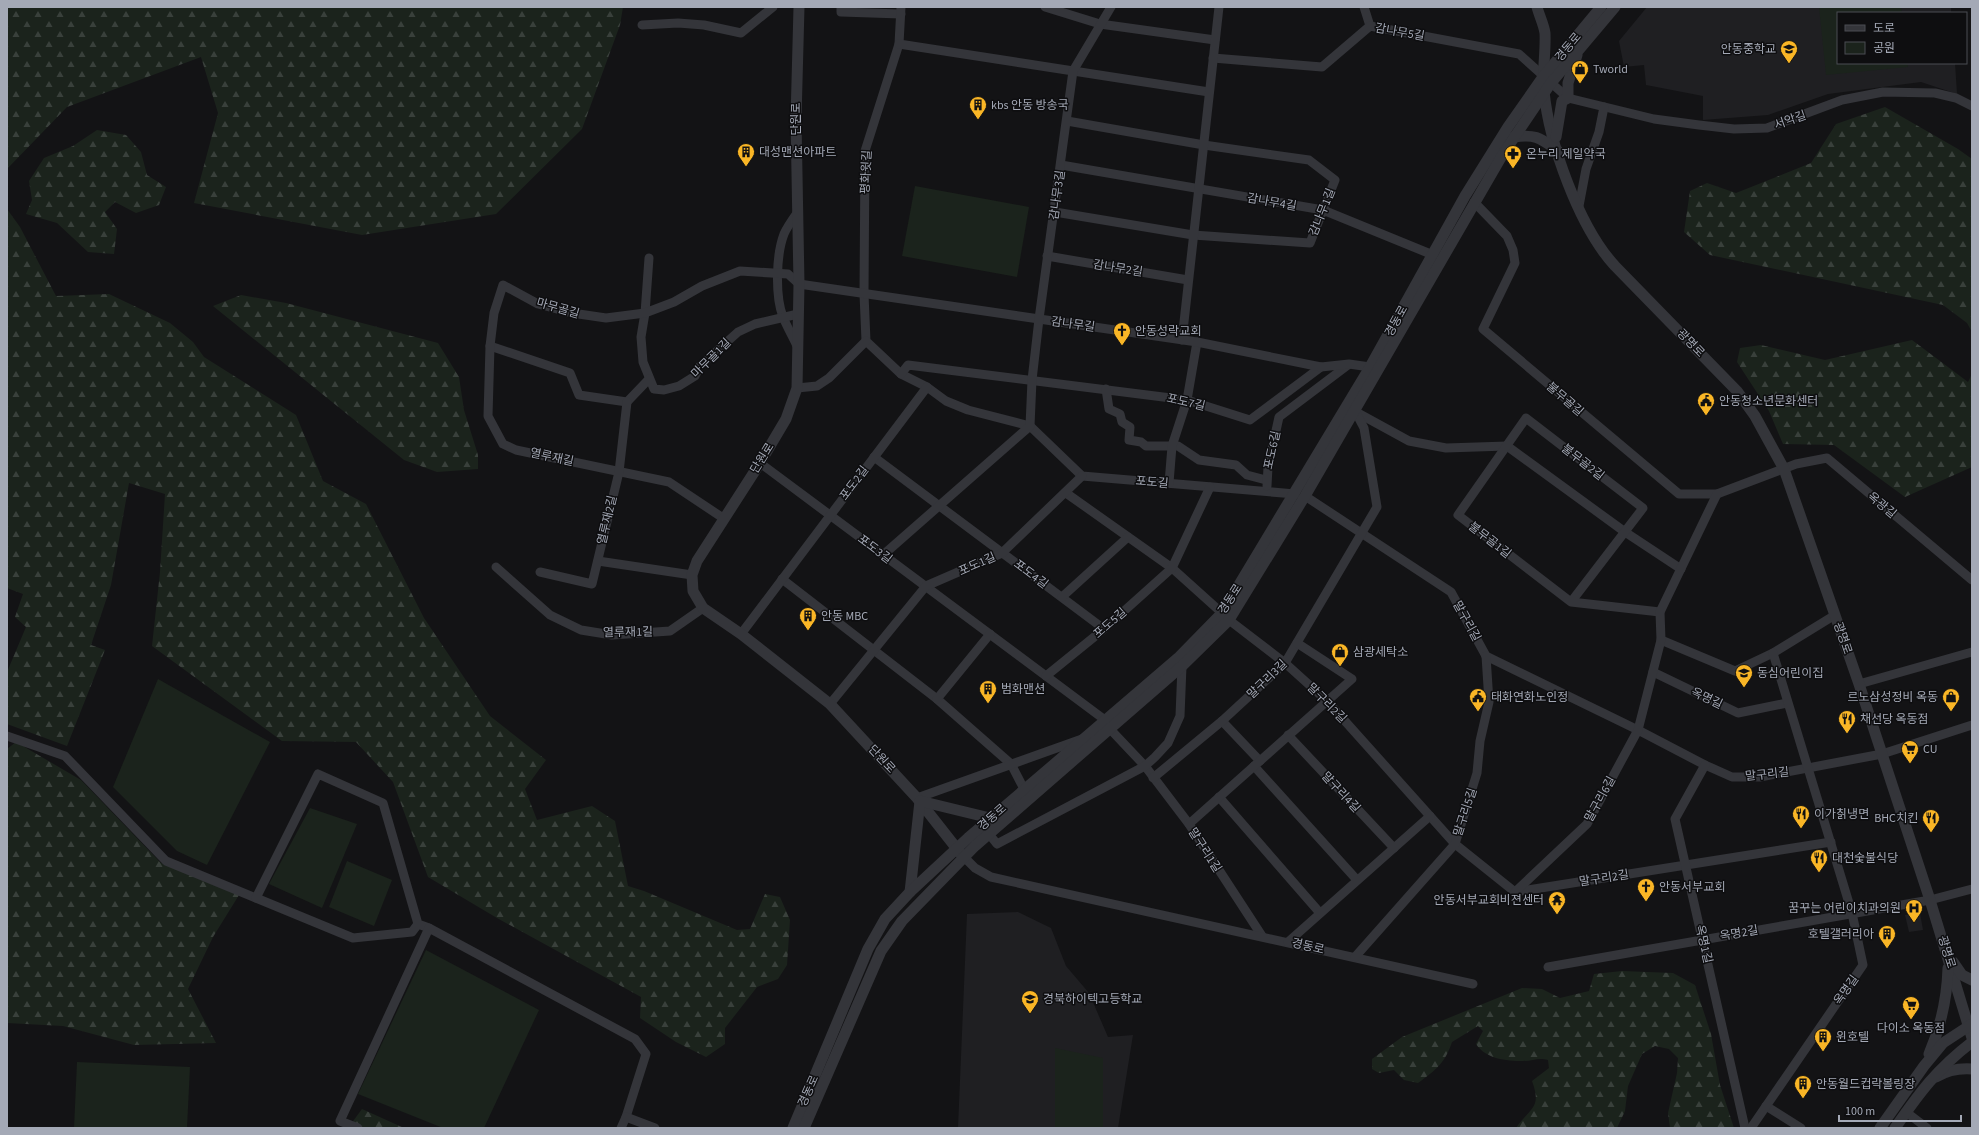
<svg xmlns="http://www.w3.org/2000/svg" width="1979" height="1135" viewBox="0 0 1979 1135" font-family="'Source Sans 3','Noto Sans KR',sans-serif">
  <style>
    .built { fill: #1f1f22 }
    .forest { fill: url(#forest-firs) }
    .park { fill: #1b231c }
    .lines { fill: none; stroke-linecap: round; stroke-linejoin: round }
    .minor { stroke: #34353a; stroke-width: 9 }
    .tertiary { stroke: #34353a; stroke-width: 11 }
    .labels { text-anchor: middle; stroke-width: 3; stroke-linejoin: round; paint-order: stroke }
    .street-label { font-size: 12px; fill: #a4a9b6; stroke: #0e0e10 }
    .poi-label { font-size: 12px; fill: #a4a9b6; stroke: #0e0e10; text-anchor: start }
  </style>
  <defs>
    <pattern id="forest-firs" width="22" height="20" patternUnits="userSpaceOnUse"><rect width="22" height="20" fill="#1b231c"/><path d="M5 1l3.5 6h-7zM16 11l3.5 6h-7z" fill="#39403b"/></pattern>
  </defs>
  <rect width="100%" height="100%" fill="#131315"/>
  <g class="built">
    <path d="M1647 7H1951V13H1838V63H1955L1957 94 1921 82 1828 94 1768 115 1703 120V96L1646 85 1644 65 1624 67 1619 41Z"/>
    <path d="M1018 912 1051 928 1066 966 1089 993 1108 1037 1133 1035 1118 1128H958L967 914Z"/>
    <path d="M1920 913 1923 930 1909 932 1905 915Z"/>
  </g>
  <g class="forest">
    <path d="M7 7H623L620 25 582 129 496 214 362 235 194 203 218 113 201 57 67 107 7 169Z"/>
    <path d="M1885 107 1958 149 1972 159V332L1967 323 1943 305 1710 255 1684 232 1690 191 1707 183 1736 193 1811 163 1836 124Z"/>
    <path d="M97 130 126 135 141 152 147 175 166 187 159 205 136 213 115 202 105 212 117 229 114 254 88 252 57 223 26 214 32 200 29 181 44 158 73 146Z"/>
    <path d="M7 209 20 227 56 296 109 294 170 323 193 342 204 357 296 415 323 481 366 504 424 618 490 716 546 760 525 789 537 820 592 806 615 821 628 886 644 891 737 930 750 929 765 894 780 897 790 920 787 965 778 979 757 987 725 1028V1044L706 1057 676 1042 640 1018 641 997 497 918 428 877 393 782 356 742 282 741 152 646 160 572 165 494 129 483 111 585 91 645 105 650 67 746 7 724V672L26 627 15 617 23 594 7 588Z"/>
    <path d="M241 295 286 303 438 343 459 377 464 410 478 455V469L437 472 404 460 213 306Z"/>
    <path d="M1912 340 1968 382 1972 374V467L1905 497 1834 445 1783 444 1769 411 1737 362 1740 348 1761 345 1825 360Z"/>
    <path d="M16 742 81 780 161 863 239 895 213 937 188 989 216 1043 134 1045 63 1026 7 1023V749Z"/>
    <path d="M1622 971 1673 973 1695 985 1711 1034 1720 1085 1734 1128H1670L1668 1113 1677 1073 1678 1058 1669 1049 1655 1046 1642 1054 1628 1086 1625 1111 1617 1128H1516C1531 1107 1542 1108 1532 1081L1549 1068 1548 1060C1539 1057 1532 1061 1523 1061 1506 1061 1486 1059 1476 1044L1483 1031 1478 1026 1452 1042C1445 1063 1436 1070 1418 1083L1404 1080 1394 1070 1379 1073 1372 1069V1059L1402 1037 1522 988 1542 989 1560 998 1589 991 1594 974Z"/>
    <path d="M362 1109 404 1128H348Z"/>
  </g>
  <g class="park">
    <path d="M1819 7H1901L1902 13H1838V63H1907L1908 67 1826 75Z"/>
    <path d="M915 186 1029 207 1017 277 902 256Z"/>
    <path d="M158 679 270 742 207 865 177 851 113 787Z"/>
    <path d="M310 808 357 824 322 908 269 884Z"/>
    <path d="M347 861 392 880 374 926 329 907Z"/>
    <path d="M426 950 539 1010 484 1128H443L358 1094Z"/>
    <path d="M1055 1048 1103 1058V1128H1055Z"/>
    <path d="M77 1062 190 1067 187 1128H74Z"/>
  </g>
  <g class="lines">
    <g class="minor">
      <path d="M841 7V12L901 14"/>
      <path d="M901 7 899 44 865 151 864 294 866 341 901 374 927 387 946 401 968 410 1030 426 1082 476 1295 494"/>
      <path d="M1045 7 1100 24 1215 40"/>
      <path d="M1364 7 1370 26"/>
      <path d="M642 25 678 23 704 25 741 33 773 7"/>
      <path d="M899 44 1209 92"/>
      <path d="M1213 58 1322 67 1370 26 1519 54 1568 98 1654 119 1699 125 1734 129 1767 128 1842 100 1883 92 1935 93 1956 98 1972 106"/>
      <path d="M1061 165 1323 210 1433 255"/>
      <path d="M1474 202 1507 236 1513 250 1515 263 1483 329 1679 494H1717L1796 464 1827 458 1972 580"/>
      <path d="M1579 206 1586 169 1599 132 1604 107"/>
      <path d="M1055 212 1193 235 1310 243 1335 180 1309 160 1204 145 1067 121"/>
      <path d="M797 213C792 220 787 227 784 234 776 255 775 296 783 317 787 327 793 337 798 348"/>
      <path d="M1047 256 1188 280"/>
      <path d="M649 258 645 313 641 337 643 362 654 389 664 390 679 386 695 376 700 366 738 332 755 324 798 314"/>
      <path d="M1182 340 1219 7"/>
      <path d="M490 346 570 373 579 395 627 402"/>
      <path d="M901 374 908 365 1187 400 1250 420 1321 367"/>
      <path d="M797 388 817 386 829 378 866 341"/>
      <path d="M1106 389 1109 409 1120 414 1122 422 1130 427 1129 440 1141 442 1146 446H1178L1199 460 1236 465 1247 475 1266 480"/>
      <path d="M627 402 649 379"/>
      <path d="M1356 412 1409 441 1446 448 1507 446 1625 532 1681 569"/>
      <path d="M874 457 1104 629"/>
      <path d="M760 463 1105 720"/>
      <path d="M1169 483 1172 446 1187 400 1197 342"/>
      <path d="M1267 486 1268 467 1279 417 1348 365"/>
      <path d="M1066 493 1172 568 1222 613"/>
      <path d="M1305 496 1451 592 1486 656 1638 730 1705 765 1732 777H1760L1882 754 1972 725"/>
      <path d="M723 518 669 482 516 450 503 444 488 416 490 346 494 313 503 285 538 304 572 313 606 318 645 313 674 302 702 286 740 271 788 274 799 284 1197 342 1321 367 1349 364 1370 367"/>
      <path d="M883 555 1030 426 1032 380 1039 319 1073 71 1111 7"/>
      <path d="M598 561 692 575"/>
      <path d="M496 567 550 615 581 630 612 635 670 631 703 608"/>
      <path d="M540 572 592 584 619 472 627 402"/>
      <path d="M782 579 937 699 1011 764 1024 789"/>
      <path d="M1062 597 1128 537"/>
      <path d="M1571 602 1643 508 1526 418 1458 515 1571 602 1660 612"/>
      <path d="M1229 620 1285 663 1327 701 1455 844 1515 892 1831 842"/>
      <path d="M741 634 927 387"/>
      <path d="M1661 640 1735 671 1773 653 1835 615"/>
      <path d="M1653 672 1738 713 1787 703"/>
      <path d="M1046 676 1104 629 1172 568 1210 487"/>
      <path d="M1859 684 1972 652"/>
      <path d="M937 699 990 634"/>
      <path d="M830 704 926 586 1002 553 1082 476"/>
      <path d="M1222 721 1260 761"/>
      <path d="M1110 729 1145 766 1189 824 1262 936"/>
      <path d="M1288 735 1394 848"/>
      <path d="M7 736 65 756 166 861 256 898"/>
      <path d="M1705 765 1675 819 1745 1128"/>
      <path d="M1254 766 1357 880"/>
      <path d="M1153 778 1222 721 1285 663 1377 507 1364 428 1355 411"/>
      <path d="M1219 797 1320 913"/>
      <path d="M917 798 1082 739"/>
      <path d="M1189 824 1352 679 1297 643"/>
      <path d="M989 834 997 844 1145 766 1155 757 1168 743 1180 716 1182 666"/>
      <path d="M964 857 975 868 991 877 1473 984"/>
      <path d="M1515 892 1587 824 1638 730 1661 640 1660 612 1717 494"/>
      <path d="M418 924 412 932 353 938 256 898 318 774 383 803 418 924 429 928"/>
      <path d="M1288 942 1430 816"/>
      <path d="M1355 957 1455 844 1477 773 1480 741 1489 702 1486 656"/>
      <path d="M1548 967 1930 900 1972 889"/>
      <path d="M1766 1106 1801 1128"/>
      <path d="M1906 1112 1927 1128"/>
      <path d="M358 1128 340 1121 429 928 635 1039 646 1054 626 1117"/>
      <path d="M621 1128 626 1117 655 1128"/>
      <path d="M1751 1128 1863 965 1852 913 1773 653"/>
    </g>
    <g class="tertiary">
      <path d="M799 7 796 119 799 284 797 388 786 419 760 463 697 561 692 575 693 591 703 608 741 634 830 704 917 798 961 854"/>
      <path d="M1537 7C1539 15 1544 25 1545 33 1546 52 1542 72 1544 91 1549 143 1579 227 1615 266L1737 391 1755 416 1784 469 1859 684 1930 900 1972 1038"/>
      <path d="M1514 137C1536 134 1540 138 1557 150"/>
      <path d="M1556 137 1562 101 1568 98V83L1577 55"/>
      <path d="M910 892 920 801 990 818"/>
      <path d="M1953 962 1962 975 1972 980"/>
      <path d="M1929 1054C1941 1026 1947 1000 1948 968"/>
      <path d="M1936 1077C1948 1070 1959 1068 1972 1069"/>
      <path d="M793 1128 868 949 885 919 910 892 968 838 1178 658 1222 613 1370 367 1465 196 1508 127 1543 77 1601 7"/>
      <path d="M804 1128 881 951 902 921 975 846 1182 666 1229 620 1305 496 1503 154 1551 83 1615 7"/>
      <path d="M1880 1128 1924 1066 1943 1043 1972 1024"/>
      <path d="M1895 1128C1920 1092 1937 1069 1972 1042"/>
    </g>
  </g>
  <defs>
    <symbol id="school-pin" viewBox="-11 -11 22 30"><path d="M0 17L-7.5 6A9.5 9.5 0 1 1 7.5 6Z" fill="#fab626" stroke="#0e0e10"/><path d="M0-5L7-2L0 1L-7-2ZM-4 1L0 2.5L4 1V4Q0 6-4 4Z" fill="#111"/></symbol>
    <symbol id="shop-pin" viewBox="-11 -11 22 30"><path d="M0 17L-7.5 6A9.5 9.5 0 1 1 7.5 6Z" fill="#fab626" stroke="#0e0e10"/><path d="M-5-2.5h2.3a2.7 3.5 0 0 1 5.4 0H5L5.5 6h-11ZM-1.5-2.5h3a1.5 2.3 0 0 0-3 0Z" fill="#111"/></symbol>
    <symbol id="building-pin" viewBox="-11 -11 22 30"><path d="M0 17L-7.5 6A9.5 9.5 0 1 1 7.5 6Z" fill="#fab626" stroke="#0e0e10"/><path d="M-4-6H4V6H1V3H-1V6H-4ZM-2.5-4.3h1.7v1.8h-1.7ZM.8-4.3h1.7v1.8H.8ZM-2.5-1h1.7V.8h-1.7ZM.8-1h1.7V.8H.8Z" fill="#111"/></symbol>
    <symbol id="pharmacy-pin" viewBox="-11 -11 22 30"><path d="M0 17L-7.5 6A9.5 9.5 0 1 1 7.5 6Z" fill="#fab626" stroke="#0e0e10"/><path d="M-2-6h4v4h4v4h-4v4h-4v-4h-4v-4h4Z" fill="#111"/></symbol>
    <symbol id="church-pin" viewBox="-11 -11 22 30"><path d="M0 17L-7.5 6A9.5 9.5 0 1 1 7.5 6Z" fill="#fab626" stroke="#0e0e10"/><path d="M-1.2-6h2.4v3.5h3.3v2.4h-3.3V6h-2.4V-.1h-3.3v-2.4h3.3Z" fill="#111"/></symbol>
    <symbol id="civic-pin" viewBox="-11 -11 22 30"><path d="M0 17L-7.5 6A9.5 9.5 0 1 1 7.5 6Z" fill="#fab626" stroke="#0e0e10"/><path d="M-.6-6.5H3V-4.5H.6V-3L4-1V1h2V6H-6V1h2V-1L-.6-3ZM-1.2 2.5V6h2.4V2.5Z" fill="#111"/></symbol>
    <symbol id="restaurant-pin" viewBox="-11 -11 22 30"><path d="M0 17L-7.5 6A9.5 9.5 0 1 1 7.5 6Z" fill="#fab626" stroke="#0e0e10"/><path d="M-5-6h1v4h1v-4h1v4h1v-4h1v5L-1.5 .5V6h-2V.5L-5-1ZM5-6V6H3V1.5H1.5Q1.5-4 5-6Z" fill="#111"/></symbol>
    <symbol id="supermarket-pin" viewBox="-11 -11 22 30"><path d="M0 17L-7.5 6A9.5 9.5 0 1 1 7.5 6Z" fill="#fab626" stroke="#0e0e10"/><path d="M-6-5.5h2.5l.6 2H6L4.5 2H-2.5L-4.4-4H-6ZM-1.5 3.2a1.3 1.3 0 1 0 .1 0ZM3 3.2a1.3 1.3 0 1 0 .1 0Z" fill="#111"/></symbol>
    <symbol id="temple-pin" viewBox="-11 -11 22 30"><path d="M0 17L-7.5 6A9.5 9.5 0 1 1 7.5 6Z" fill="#fab626" stroke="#0e0e10"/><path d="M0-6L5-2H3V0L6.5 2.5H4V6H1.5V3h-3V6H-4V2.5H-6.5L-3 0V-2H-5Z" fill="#111"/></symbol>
    <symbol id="hospital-pin" viewBox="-11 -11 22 30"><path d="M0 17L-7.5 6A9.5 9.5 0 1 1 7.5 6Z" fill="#fab626" stroke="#0e0e10"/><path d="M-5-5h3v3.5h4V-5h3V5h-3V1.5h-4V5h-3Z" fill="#111"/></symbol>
  </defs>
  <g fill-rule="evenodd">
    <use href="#school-pin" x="1779" y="39" width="20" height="27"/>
    <use href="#shop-pin" x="1570" y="59" width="20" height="27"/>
    <use href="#building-pin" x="968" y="95" width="20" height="27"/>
    <use href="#building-pin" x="736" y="142" width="20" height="27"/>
    <use href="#pharmacy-pin" x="1503" y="144" width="20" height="27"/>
    <use href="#church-pin" x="1112" y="321" width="20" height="27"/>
    <use href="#civic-pin" x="1696" y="391" width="20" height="27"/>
    <use href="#building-pin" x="798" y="606" width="20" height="27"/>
    <use href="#shop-pin" x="1330" y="642" width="20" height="27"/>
    <use href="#school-pin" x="1734" y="663" width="20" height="27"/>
    <use href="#building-pin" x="978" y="679" width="20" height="27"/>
    <use href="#civic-pin" x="1468" y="687" width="20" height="27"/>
    <use href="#shop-pin" x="1941" y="687" width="20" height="27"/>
    <use href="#restaurant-pin" x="1837" y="709" width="20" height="27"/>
    <use href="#supermarket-pin" x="1900" y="739" width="20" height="27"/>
    <use href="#restaurant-pin" x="1791" y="804" width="20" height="27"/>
    <use href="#restaurant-pin" x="1921" y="808" width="20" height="27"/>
    <use href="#restaurant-pin" x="1809" y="848" width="20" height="27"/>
    <use href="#church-pin" x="1636" y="877" width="20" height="27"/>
    <use href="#temple-pin" x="1547" y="890" width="20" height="27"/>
    <use href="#hospital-pin" x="1904" y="898" width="20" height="27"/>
    <use href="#building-pin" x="1877" y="924" width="20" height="27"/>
    <use href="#school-pin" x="1020" y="989" width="20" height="27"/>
    <use href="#supermarket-pin" x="1901" y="995" width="20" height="27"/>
    <use href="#building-pin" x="1813" y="1027" width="20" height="27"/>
    <use href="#building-pin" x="1793" y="1074" width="20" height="27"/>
  </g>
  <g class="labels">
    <g class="street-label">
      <text transform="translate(1400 32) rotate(10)" y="4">감나무5길</text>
      <text transform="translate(1568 47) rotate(-50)" y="4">경동로</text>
      <text transform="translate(796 119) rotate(-90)" y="4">단원로</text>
      <text transform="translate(1790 120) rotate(-19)" y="4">서악길</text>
      <text transform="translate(866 172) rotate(-87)" y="4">평화윗길</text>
      <text transform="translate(1057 195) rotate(-82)" y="4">감나무3길</text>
      <text transform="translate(1272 202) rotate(10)" y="4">감나무4길</text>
      <text transform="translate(1322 212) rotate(-68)" y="4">감나무1길</text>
      <text transform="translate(1118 268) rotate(9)" y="4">감나무2길</text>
      <text transform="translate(558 308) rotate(16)" y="4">마무골길</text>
      <text transform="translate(1396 321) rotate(-61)" y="4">경동로</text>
      <text transform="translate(1073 324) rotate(8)" y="4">감나무길</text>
      <text transform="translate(1691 343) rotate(46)" y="4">광명로</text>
      <text transform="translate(711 358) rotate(-45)" y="4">마무골1길</text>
      <text transform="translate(1565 399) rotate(41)" y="4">불무골길</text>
      <text transform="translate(1186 402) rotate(13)" y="4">포도7길</text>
      <text transform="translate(1272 450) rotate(-78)" y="4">포도6길</text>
      <text transform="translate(552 457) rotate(12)" y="4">열루재길</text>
      <text transform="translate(762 458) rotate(-58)" y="4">단원로</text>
      <text transform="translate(1583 462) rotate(38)" y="4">불무골2길</text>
      <text transform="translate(1152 482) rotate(5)" y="4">포도길</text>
      <text transform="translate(854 483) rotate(-53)" y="4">포도2길</text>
      <text transform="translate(1882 505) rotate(40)" y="4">옥광길</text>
      <text transform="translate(607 520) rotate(-77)" y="4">열루재2길</text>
      <text transform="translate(1490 540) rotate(38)" y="4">불무골1길</text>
      <text transform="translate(875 549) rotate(37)" y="4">포도3길</text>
      <text transform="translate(977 564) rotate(-24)" y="4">포도1길</text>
      <text transform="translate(1031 574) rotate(37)" y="4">포도4길</text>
      <text transform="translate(1230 599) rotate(-57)" y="4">경동로</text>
      <text transform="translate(1467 621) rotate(61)" y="4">말구리길</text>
      <text transform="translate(1110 623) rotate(-41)" y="4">포도5길</text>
      <text transform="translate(628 632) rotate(-1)" y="4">열루재1길</text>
      <text transform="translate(1843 638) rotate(71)" y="4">광명로</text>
      <text transform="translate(1267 679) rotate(-44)" y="4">말구리3길</text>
      <text transform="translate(1707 698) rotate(25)" y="4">옥명길</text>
      <text transform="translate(1327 703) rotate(45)" y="4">말구리2길</text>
      <text transform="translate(882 759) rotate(47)" y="4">단원로</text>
      <text transform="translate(1767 774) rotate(-6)" y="4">말구리길</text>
      <text transform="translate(1341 792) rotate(47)" y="4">말구리4길</text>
      <text transform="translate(1600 799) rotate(-61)" y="4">말구리6길</text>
      <text transform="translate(1465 812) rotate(-72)" y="4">말구리5길</text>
      <text transform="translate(992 817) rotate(-41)" y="4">경동로</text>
      <text transform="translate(1205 850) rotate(57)" y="4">말구리1길</text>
      <text transform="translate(1604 878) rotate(-9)" y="4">말구리2길</text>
      <text transform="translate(1739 933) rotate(-10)" y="4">옥명2길</text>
      <text transform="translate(1704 944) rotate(77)" y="4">옥명1길</text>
      <text transform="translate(1308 946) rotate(13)" y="4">경동로</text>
      <text transform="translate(1947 952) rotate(73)" y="4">광명로</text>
      <text transform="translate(1846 990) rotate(-55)" y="4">옥명길</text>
      <text transform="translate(808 1091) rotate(-66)" y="4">경동로</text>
    </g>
    <g class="poi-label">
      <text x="1776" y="53" text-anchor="end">안동중학교</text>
      <text x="1593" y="73">Tworld</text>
      <text x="991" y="109">kbs 안동 방송국</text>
      <text x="759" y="156">대성맨션아파트</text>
      <text x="1526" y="158">온누리 제일약국</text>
      <text x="1135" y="335">안동성락교회</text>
      <text x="1719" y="405">안동청소년문화센터</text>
      <text x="821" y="620">안동 MBC</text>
      <text x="1353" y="656">삼광세탁소</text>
      <text x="1757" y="677">동심어린이집</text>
      <text x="1001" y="693">범화맨션</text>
      <text x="1491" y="701">태화연화노인정</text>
      <text x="1938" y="701" text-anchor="end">르노삼성정비 옥동</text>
      <text x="1860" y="723">채선당 옥동점</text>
      <text x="1923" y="753">CU</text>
      <text x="1814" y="818">이가칡냉면</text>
      <text x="1918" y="822" text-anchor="end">BHC치킨</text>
      <text x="1832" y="862">대천숯불식당</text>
      <text x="1659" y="891">안동서부교회</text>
      <text x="1544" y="904" text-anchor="end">안동서부교회비젼센터</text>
      <text x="1901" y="912" text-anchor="end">꿈꾸는 어린이치과의원</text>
      <text x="1874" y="938" text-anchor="end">호텔갤러리아</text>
      <text x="1043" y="1003">경북하이텍고등학교</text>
      <text x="1911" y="1032" text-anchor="middle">다이소 옥동점</text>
      <text x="1836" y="1041">윈호텔</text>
      <text x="1816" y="1088">안동월드컵락볼링장</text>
    </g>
  </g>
  <rect width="1979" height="1135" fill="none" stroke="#a4a9b6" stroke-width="16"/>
  <rect x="1837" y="12" width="130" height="52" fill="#0e0e10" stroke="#4a4c52"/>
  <rect x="1845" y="25" width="20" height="6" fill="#34353a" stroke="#4a4c52"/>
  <text x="1873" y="32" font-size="12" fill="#a4a9b6">도로</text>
  <rect x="1845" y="42" width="20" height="12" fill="#1b231c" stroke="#4a4c52"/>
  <text x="1873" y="52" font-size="12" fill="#a4a9b6">공원</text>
  <path d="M1839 1115v6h122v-6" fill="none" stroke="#a4a9b6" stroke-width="2"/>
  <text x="1845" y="1115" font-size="12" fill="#a4a9b6" stroke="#0e0e10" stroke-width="3" paint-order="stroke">100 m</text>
</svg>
